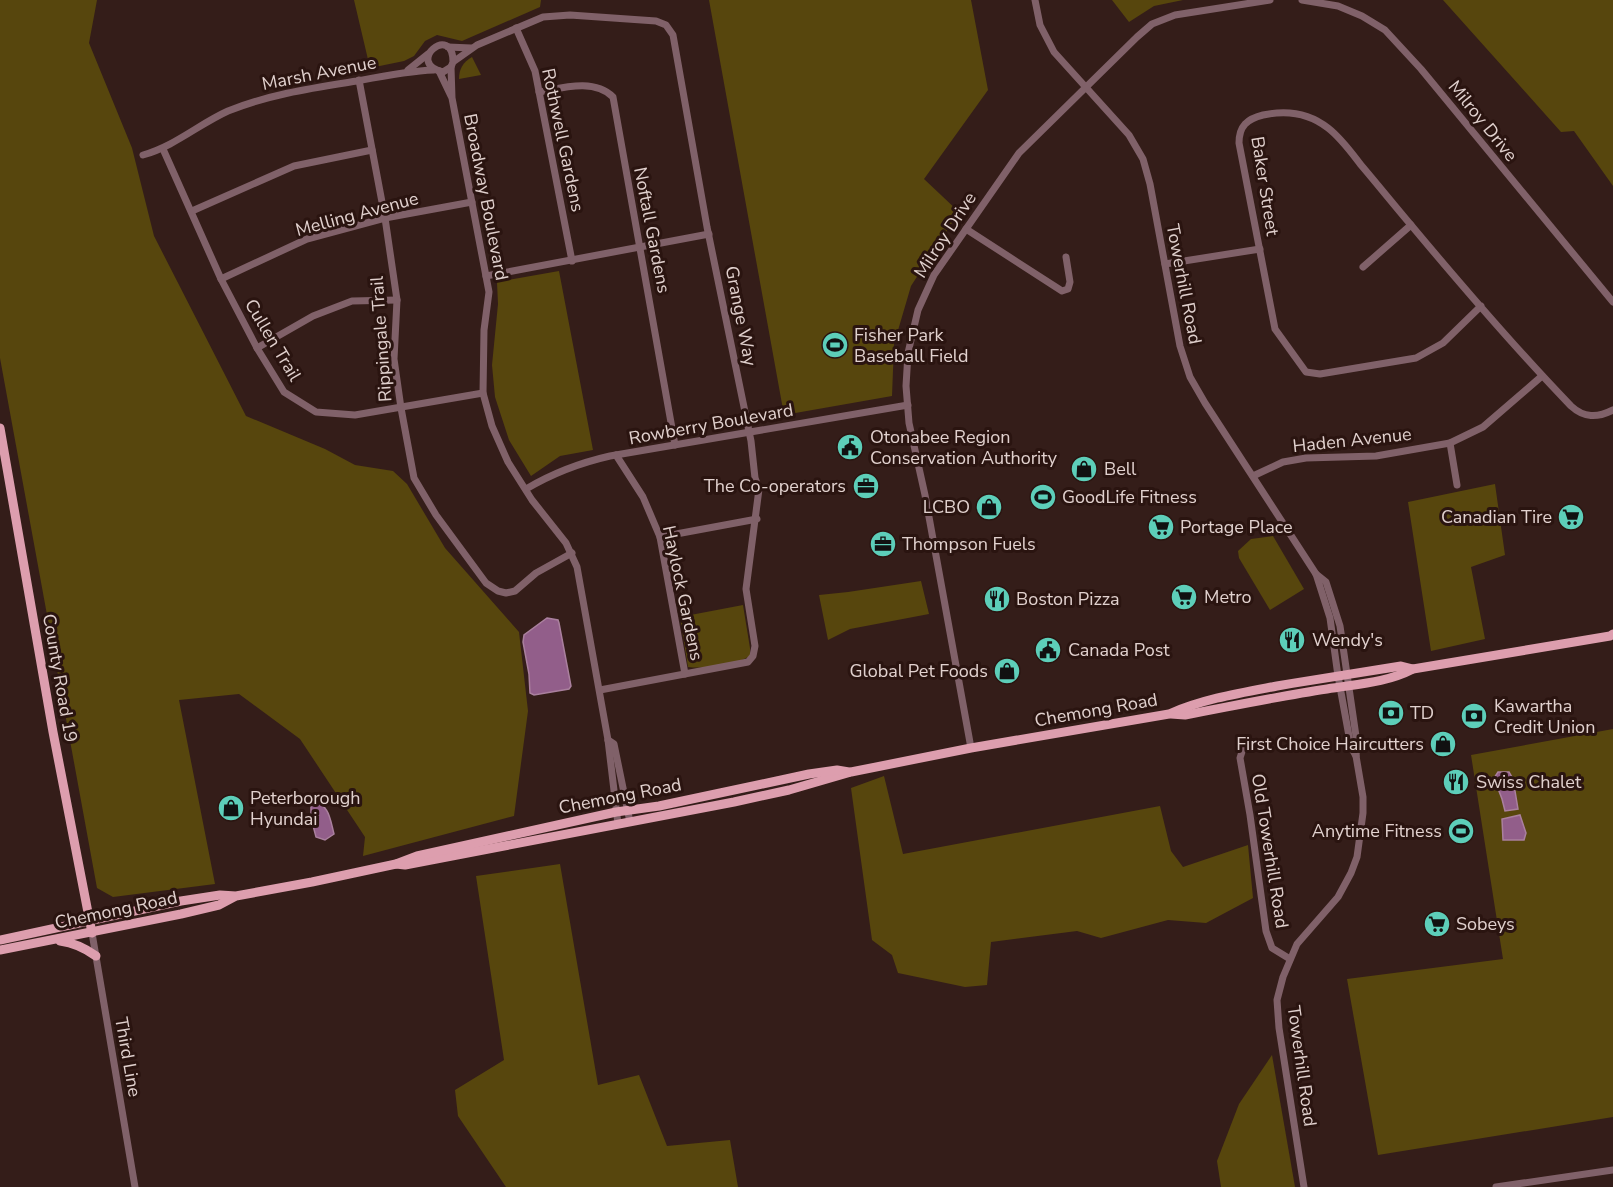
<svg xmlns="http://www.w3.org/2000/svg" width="1613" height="1187" viewBox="0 0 1613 1187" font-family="'Nunito Sans',sans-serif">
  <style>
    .green { fill: #57460d; fill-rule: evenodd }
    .water { fill: #925e8a; stroke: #aa809e; stroke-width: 1.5 }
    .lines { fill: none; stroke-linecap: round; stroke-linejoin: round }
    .minor { stroke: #806169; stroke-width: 7 }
    .major { stroke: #dd9eae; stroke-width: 9 }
    .labels { text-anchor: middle; stroke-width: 6; stroke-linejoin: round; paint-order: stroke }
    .street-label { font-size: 18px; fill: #e1d1ce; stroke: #2a1410 }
    .poi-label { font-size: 18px; fill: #e1d1ce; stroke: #2a1410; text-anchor: start }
  </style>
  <rect width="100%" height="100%" fill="#341d19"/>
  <g class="green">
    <path d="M0 0H97L89 43 132 148 154 236 246 416 325 449 355 465 393 471 407 484 445 548 519 632 528 711 514 816 363 856 365 837 300 739 239 694 179 700 215 884 113 897 97 888 0 358Z"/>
    <path d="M354 0H541L540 7 462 41 437 35 425 41 414 56 404 61 370 68Z"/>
    <path d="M709 0H971L988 90 924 179 959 212 911 286 894 344 892 396 784 415Z"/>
    <path d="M1112 0H1183L1154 6 1129 22Z"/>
    <path d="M1443 0H1613V186L1574 131 1561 132Z"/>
    <path d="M472 57 481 75 459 79C459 69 463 62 472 57Z"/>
    <path d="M559 271 593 450 560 456 531 476 509 440 495 397 492 365 498 304 497 282Z"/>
    <path d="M1495 484 1505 555 1471 567 1485 639 1431 651 1408 502Z"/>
    <path d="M1273 536 1304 589 1270 610 1239 558 1238 551 1251 539Z"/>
    <path d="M921 581 929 614 850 629 828 640 819 595 848 592Z"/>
    <path d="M743 605 750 648V656C734 665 706 669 688 667L680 617Z"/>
    <path d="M1613 729V1117L1378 1155 1347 979 1503 959 1471 755ZM1509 772 1513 779 1518 809 1505 811 1502 799 1495 783Z"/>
    <path d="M884 776 903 854 1160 806 1171 851 1183 867 1248 845 1253 898 1206 923 1168 920 1101 938 1077 931 991 942 987 985 965 987 898 973 892 955 872 940 851 788Z"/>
    <path d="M560 864 598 1085 639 1075 667 1146 730 1140 738 1187H506L458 1116 455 1090 504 1060 476 876Z"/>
    <path d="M1272 1055 1295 1187H1221L1217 1161 1239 1104Z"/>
  </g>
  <g class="water">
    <path d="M547 618 558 620 559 623 571 686 569 689 534 695 530 693 529 674 523 642 524 635Z"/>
    <path d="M1498 772H1509L1513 779 1518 809 1505 811 1502 799 1494 778Z"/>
    <path d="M311 798C330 808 329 814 334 834L325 840 316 837 311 818Z"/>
    <path d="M1520 815 1526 833 1524 840H1503L1502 819Z"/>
  </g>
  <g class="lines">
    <g class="minor">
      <path d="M1035 0 1040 25 1054 52 1129 135 1143 159 1150 184 1180 346 1190 377 1205 403 1316 574 1330 618 1338 676 1351 747 1356 756"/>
      <path d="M1302 0 1338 6 1362 16 1385 30 1421 69 1613 302"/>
      <path d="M516 28 535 71 572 261"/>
      <path d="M448 47 471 48"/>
      <path d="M453 62C453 22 404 63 443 72L451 67 453 62 477 45 543 17 570 15 656 21 666 25 673 35 707 227 751 441 755 478 759 489 746 589 755 646 753 656 748 662 600 690"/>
      <path d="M451 67 452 98 489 292 484 330 483 393 492 426 508 462 532 500 566 543 577 567 608 740 618 824"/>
      <path d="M408 70 428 54"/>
      <path d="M439 71 451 96"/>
      <path d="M359 80 385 218 397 300 394 359 401 408 414 478 436 515 486 583 498 591 506 593 515 591 536 573 572 553"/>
      <path d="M539 92C562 88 594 78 613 97L675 445"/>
      <path d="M163 149 221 279 257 348 284 392 316 412 355 415 483 393"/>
      <path d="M143 155C175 146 199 124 228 111 270 94 313 88 357 81 383 76 408 71 434 70"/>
      <path d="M192 211 294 166 372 150"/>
      <path d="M966 229 1062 291 1068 289 1070 282 1066 257"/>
      <path d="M1165 264 1260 249"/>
      <path d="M1363 267 1411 225"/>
      <path d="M486 276 709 234"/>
      <path d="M221 279 307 239 385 218 472 202"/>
      <path d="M1481 306 1443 343 1416 358 1320 374 1306 372 1275 329 1239 143C1239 126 1247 119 1263 115 1286 110 1309 113 1328 128 1341 138 1351 152 1361 165 1378 185 1394 205 1411 225 1462 286 1515 348 1571 406 1584 418 1597 418 1613 410"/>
      <path d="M257 348 313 316 352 301 397 300"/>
      <path d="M1450 443 1457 485"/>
      <path d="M616 455 643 497 660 537 685 674"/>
      <path d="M1253 476 1283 462 1306 458 1376 456 1450 443 1483 427 1542 376"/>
      <path d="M526 489C553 473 579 463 610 456L908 405"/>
      <path d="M660 537 757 519"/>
      <path d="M1246 739 1240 758 1250 815 1266 931 1272 948 1290 959"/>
      <path d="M608 740 614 744 630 822"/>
      <path d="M971 748 925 495 909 423 906 386 908 353 918 310 934 275 1019 153 1137 37 1152 24 1175 15 1270 0"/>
      <path d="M92 933 135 1187"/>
      <path d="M1304 1187 1279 1028 1277 1000 1283 977 1297 944 1338 897 1351 873 1357 857 1363 813V797L1356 756 1357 743 1340 626 1326 582 1316 574"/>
      <path d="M1496 1187 1613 1170"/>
    </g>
    <g class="major">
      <path d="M0 428 53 732 92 933"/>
      <path d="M1171 714 1185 715C1233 706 1280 696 1327 689 1357 684 1386 683 1413 669L1610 636 1613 634"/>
      <path d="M396 864 405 865 734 802 789 790 851 772 971 748 1169 714C1203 699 1240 693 1277 686 1318 679 1359 673 1401 666L1413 669"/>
      <path d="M0 940 181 901 220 895 236 896 312 882 396 864 417 856 616 812 659 806 809 774 837 770 849 772"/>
      <path d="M60 941C75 943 85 948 96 956"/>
      <path d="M0 950 181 914 219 905 234 897"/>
    </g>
  </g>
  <defs>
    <symbol id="stadium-disc" viewBox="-11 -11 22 22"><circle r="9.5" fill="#5dceb9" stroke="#2a1410"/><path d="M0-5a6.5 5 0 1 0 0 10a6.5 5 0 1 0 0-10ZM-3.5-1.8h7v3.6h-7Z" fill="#111"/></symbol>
    <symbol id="civic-disc" viewBox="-11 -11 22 22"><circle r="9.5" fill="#5dceb9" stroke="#2a1410"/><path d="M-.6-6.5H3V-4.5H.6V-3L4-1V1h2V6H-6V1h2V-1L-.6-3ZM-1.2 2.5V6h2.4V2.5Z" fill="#111"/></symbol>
    <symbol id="shop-disc" viewBox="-11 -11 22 22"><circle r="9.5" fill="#5dceb9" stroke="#2a1410"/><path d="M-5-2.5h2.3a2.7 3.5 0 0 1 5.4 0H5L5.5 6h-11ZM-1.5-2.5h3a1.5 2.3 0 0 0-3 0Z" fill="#111"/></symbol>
    <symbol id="office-disc" viewBox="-11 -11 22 22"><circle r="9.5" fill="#5dceb9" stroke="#2a1410"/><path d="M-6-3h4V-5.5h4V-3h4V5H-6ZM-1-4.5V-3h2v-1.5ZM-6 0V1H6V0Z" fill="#111"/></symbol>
    <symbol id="supermarket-disc" viewBox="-11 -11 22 22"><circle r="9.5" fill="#5dceb9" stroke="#2a1410"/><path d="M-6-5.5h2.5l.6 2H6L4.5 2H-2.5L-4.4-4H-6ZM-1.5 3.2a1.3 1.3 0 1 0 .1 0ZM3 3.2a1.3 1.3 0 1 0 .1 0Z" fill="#111"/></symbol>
    <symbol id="restaurant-disc" viewBox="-11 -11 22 22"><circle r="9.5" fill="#5dceb9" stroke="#2a1410"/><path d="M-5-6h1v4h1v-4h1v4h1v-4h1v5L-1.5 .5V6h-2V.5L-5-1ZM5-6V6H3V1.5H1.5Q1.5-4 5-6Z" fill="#111"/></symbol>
    <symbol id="bank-disc" viewBox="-11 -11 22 22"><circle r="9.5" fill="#5dceb9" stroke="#2a1410"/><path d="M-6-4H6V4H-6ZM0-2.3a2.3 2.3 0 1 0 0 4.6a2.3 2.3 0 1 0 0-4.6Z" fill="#111"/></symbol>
  </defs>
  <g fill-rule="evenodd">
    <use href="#stadium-disc" x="820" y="330" width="30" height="30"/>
    <use href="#civic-disc" x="835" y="432" width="30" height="30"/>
    <use href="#shop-disc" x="1069" y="454" width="30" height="30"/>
    <use href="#office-disc" x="851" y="471" width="30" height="30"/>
    <use href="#stadium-disc" x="1028" y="482" width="30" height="30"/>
    <use href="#shop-disc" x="974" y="492" width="30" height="30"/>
    <use href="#supermarket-disc" x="1556" y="502" width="30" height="30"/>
    <use href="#supermarket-disc" x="1146" y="512" width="30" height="30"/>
    <use href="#office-disc" x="868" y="529" width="30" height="30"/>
    <use href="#supermarket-disc" x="1169" y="582" width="30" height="30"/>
    <use href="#restaurant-disc" x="982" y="584" width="30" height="30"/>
    <use href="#restaurant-disc" x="1277" y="625" width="30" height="30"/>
    <use href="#civic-disc" x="1033" y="635" width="30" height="30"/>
    <use href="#shop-disc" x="992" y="656" width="30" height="30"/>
    <use href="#bank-disc" x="1376" y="698" width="30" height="30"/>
    <use href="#bank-disc" x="1459" y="701" width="30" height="30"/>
    <use href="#shop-disc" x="1428" y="729" width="30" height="30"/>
    <use href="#restaurant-disc" x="1441" y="767" width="30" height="30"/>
    <use href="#shop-disc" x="216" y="793" width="30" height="30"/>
    <use href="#stadium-disc" x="1446" y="816" width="30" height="30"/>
    <use href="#supermarket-disc" x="1422" y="909" width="30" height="30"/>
  </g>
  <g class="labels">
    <g class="street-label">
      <text transform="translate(319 73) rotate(-11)" y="6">Marsh Avenue</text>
      <text transform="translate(1483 121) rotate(51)" y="6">Milroy Drive</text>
      <text transform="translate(563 140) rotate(78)" y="6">Rothwell Gardens</text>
      <text transform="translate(1265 186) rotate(81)" y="6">Baker Street</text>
      <text transform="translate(486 197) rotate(79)" y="6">Broadway Boulevard</text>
      <text transform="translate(357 214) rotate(-15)" y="6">Melling Avenue</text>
      <text transform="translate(652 230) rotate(79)" y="6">Noftall Gardens</text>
      <text transform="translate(945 235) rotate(-57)" y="6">Milroy Drive</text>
      <text transform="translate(1184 284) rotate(79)" y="6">Towerhill Road</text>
      <text transform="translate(741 316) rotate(79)" y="6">Grange Way</text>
      <text transform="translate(381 339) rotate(-94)" y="6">Rippingale Trail</text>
      <text transform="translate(273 340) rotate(59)" y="6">Cullen Trail</text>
      <text transform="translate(711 424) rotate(-10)" y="6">Rowberry Boulevard</text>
      <text transform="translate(1352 440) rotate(-6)" y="6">Haden Avenue</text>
      <text transform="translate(683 593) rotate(78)" y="6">Haylock Gardens</text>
      <text transform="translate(60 678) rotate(80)" y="6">County Road 19</text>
      <text transform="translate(1096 710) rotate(-10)" y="6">Chemong Road</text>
      <text transform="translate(620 796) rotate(-11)" y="6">Chemong Road</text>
      <text transform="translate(1270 851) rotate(81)" y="6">Old Towerhill Road</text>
      <text transform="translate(116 910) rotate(-12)" y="6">Chemong Road</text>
      <text transform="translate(128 1057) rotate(80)" y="6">Third Line</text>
      <text transform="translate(1302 1066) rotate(82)" y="6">Towerhill Road</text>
    </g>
    <g class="poi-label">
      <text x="854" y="341">Fisher Park<tspan x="854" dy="21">Baseball Field</tspan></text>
      <text x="870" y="443">Otonabee Region<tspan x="870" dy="21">Conservation Authority</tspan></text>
      <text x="1104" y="475">Bell</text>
      <text x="846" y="492" text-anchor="end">The Co-operators</text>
      <text x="1062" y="503">GoodLife Fitness</text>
      <text x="970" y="513" text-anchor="end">LCBO</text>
      <text x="1552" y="523" text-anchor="end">Canadian Tire</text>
      <text x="1180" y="533">Portage Place</text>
      <text x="902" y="550">Thompson Fuels</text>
      <text x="1204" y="603">Metro</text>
      <text x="1016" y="605">Boston Pizza</text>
      <text x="1312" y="646">Wendy's</text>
      <text x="1068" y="656">Canada Post</text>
      <text x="988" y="677" text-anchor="end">Global Pet Foods</text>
      <text x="1494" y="712">Kawartha<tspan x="1494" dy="21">Credit Union</tspan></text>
      <text x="1410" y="719">TD</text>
      <text x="1424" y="750" text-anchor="end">First Choice Haircutters</text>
      <text x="1476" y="788">Swiss Chalet</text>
      <text x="250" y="804">Peterborough<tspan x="250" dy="21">Hyundai</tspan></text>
      <text x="1442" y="837" text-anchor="end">Anytime Fitness</text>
      <text x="1456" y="930">Sobeys</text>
    </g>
  </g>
</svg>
